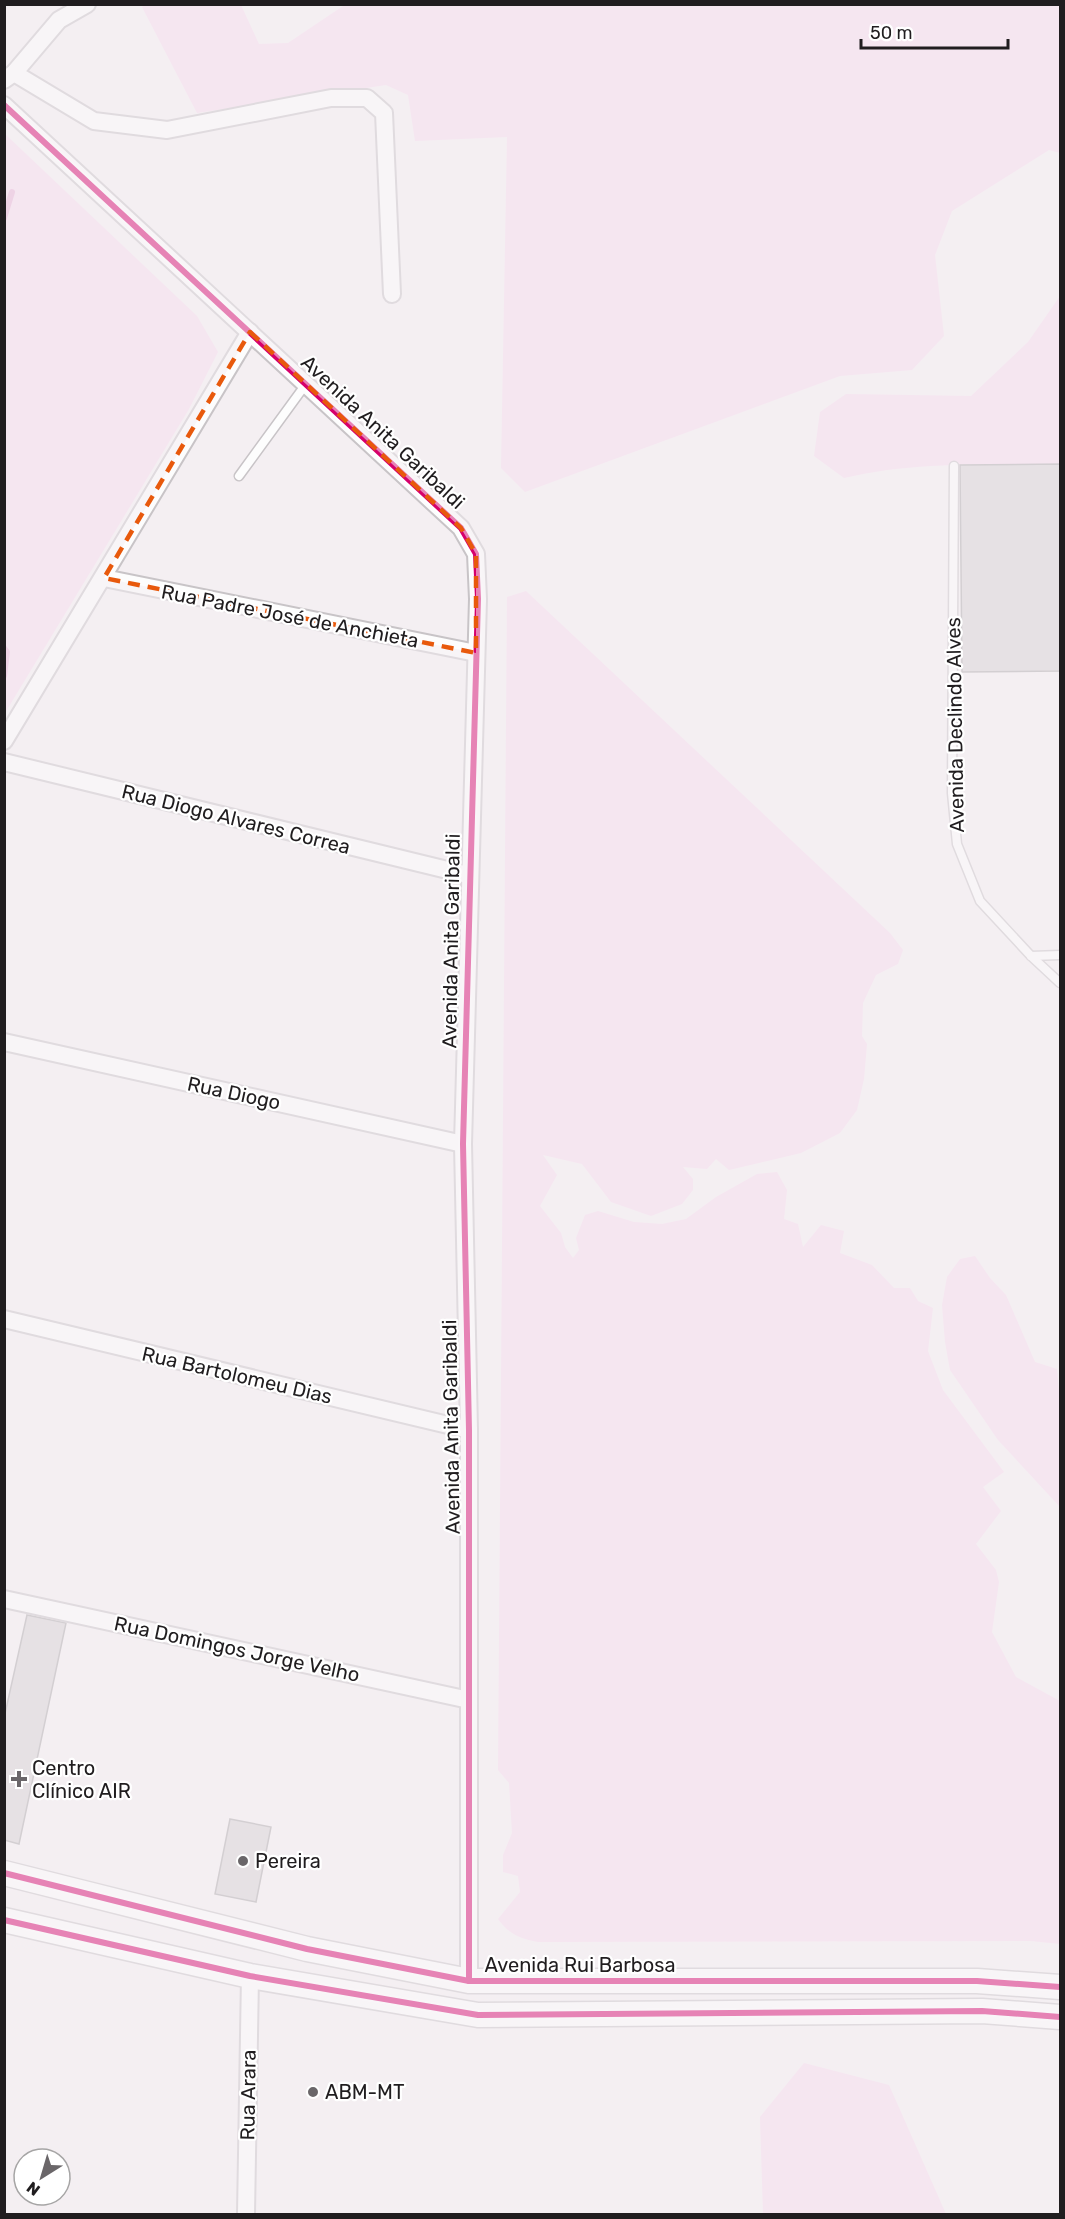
<svg xmlns="http://www.w3.org/2000/svg" width="1065" height="2219" viewBox="0 0 1065 2219" font-family="Rubik,sans-serif">
  <style>
    .green { fill: #f7dbee }
    .lines { fill: none; stroke-linecap: round; stroke-linejoin: round }
    .stream { stroke: #e7b2d6; stroke-width: 6 }
    .building { fill: #d4d0d3; stroke: #aca9ab; stroke-width: 1.5 }
    .service-casing { stroke: #c8c4c7; stroke-width: 11 }
    .minor-casing { stroke: #c8c4c7; stroke-width: 20 }
    .secondary-casing { stroke: #c8c4c7; stroke-width: 27 }
    .service { stroke: #fdfdfd; stroke-width: 8 }
    .minor { stroke: #fdfdfd; stroke-width: 16 }
    .secondary { stroke: #fdfdfd; stroke-width: 24 }
    .cycleway-casing { stroke: #fff; stroke-width: 10 }
    .cycleway { stroke: #d6006c; stroke-width: 6 }
    .marked { fill: none; stroke: #e8590c; stroke-width: 4.5; stroke-dasharray: 12 8; stroke-linejoin: round }
    .poi-dot { fill: #6a6669; stroke: #fff; stroke-width: 2 }
    .labels { text-anchor: middle; stroke-width: 4.5; stroke-linejoin: round; paint-order: stroke }
    .street-label { font-size: 20px; fill: #201d1f; stroke: #fff }
    .poi-label { font-size: 20px; fill: #201d1f; stroke: #fff; text-anchor: start }
  </style>
  <rect width="100%" height="100%" fill="#f4eff2"/>
  <g class="green">
    <path d="M146 4 241 5 259 44 288 43 346 4 1060 5V153L1049 150 952 211 935 255 944 336 912 370 840 376 525 492 501 468 507 137 415 141 408 95 386 85 197 113 142 7Z"/>
    <path d="M5 134 197 316 218 352 189 409 5 713Z"/>
    <path d="M1060 296V464C988 465 915 461 844 478L814 456 820 412 846 394 971 396 1028 342Z"/>
    <path d="M526 591 890 933 903 950 898 964 876 975 863 1003 862 1036 867 1044 864 1079 857 1110 840 1133 801 1153 729 1170 716 1159 707 1169 683 1167 693 1179V1190L682 1204 651 1216 611 1202 582 1164 543 1155 557 1175 540 1206 561 1233 565 1247 573 1258 579 1250 576 1238 585 1215 598 1211 634 1222 662 1224 686 1219 716 1197 757 1174 777 1172 787 1190 784 1219 798 1224 803 1247 821 1225 844 1231 840 1253 872 1265 894 1288H910L918 1301 933 1308 928 1351 943 1390 1004 1472 983 1487 1001 1511 976 1544 996 1570 999 1582 992 1632 1016 1677 1060 1701V1944L1031 1941 538 1942C519 1938 510 1935 498 1919L520 1892 518 1876 503 1872V1855L512 1833 509 1783 498 1770 507 597Z"/>
    <path d="M975 1256 990 1278 1006 1295 1035 1362 1057 1369 1060 1403V1507L998 1440 950 1370 945 1342 942 1305 947 1277 960 1259Z"/>
    <path d="M804 2063 889 2085 946 2214H763L760 2117Z"/>
  </g>
  <g class="lines">
    <g class="stream">
      <path d="M4 218 12 192"/>
      <path d="M4 648 7 652 4 676"/>
    </g>
  </g>
  <g class="building">
    <path d="M1060 464V671L962 672 960 465Z"/>
    <path d="M27 1615 66 1623 19 1844 4 1840V1718Z"/>
    <path d="M230 1819 271 1827 256 1902 215 1894Z"/>
  </g>
  <g class="lines">
    <defs>
      <g id="service">
        <path d="M954 466 952 793 957 844 980 901 1031 956 1060 983"/>
        <path d="M239 476 306 384"/>
        <path d="M1031 956 1060 955"/>
      </g>
      <g id="minor">
        <path d="M14 73 94 121 167 130 331 98H367L384 113 392 294"/>
        <path d="M4 80 14 73 59 20 87 4"/>
        <path d="M4 105 461 528 476 554 478 599 463 1144 469 1430V1981"/>
        <path d="M104 578 476 653"/>
        <path d="M4 741 250 332"/>
        <path d="M4 762 468 875"/>
        <path d="M4 1042 463 1144"/>
        <path d="M4 1319 469 1430"/>
        <path d="M4 1599 469 1700"/>
        <path d="M246 2214 250 1976"/>
      </g>
      <g id="secondary">
        <path d="M4 1873 307 1949 469 1981H977L1060 1987"/>
        <path d="M4 1920 250 1976 478 2015 982 2011 1060 2017"/>
      </g>
    </defs>
    <use href="#service" class="service-casing"/>
    <use href="#minor" class="minor-casing"/>
    <use href="#secondary" class="secondary-casing"/>
    <use href="#service" class="service"/>
    <use href="#minor" class="minor"/>
    <use href="#secondary" class="secondary"/>
    <defs>
      <g id="cycleway">
        <path d="M4 105 461 528 476 554 478 599 463 1144 469 1430V1981"/>
        <path d="M4 1873 307 1949 469 1981H977L1060 1987"/>
        <path d="M4 1920 250 1976 478 2015 982 2011 1060 2017"/>
      </g>
    </defs>
    <use href="#cycleway" class="cycleway-casing"/>
    <use href="#cycleway" class="cycleway"/>
  </g>
  <path d="M0 0H1065V2219H0ZM250 332 461 528 476 554V653L104 578Z" fill="#f4eff2" fill-opacity=".55" fill-rule="evenodd"/>
  <path class="marked" d="M250 332 461 528 476 554V653L104 578Z"/>
  <g class="poi-dot">
    <path d="M16 1770h6v6h6v6h-6v6h-6v-6h-6v-6h6z"/>
    <circle cx="243" cy="1861" r="6"/>
    <circle cx="313" cy="2092" r="6"/>
  </g>
  <g class="labels">
    <g class="street-label">
      <text transform="translate(383 432) rotate(43)" y="7">Avenida Anita Garibaldi</text>
      <text transform="translate(290 616) rotate(11)" y="7">Rua Padre José de Anchieta</text>
      <text transform="translate(955 725) rotate(-91)" y="7">Avenida Declindo Alves</text>
      <text transform="translate(236 819) rotate(14)" y="7">Rua Diogo Alvares Correa</text>
      <text transform="translate(451 941) rotate(-89)" y="7">Avenida Anita Garibaldi</text>
      <text transform="translate(234 1093) rotate(12)" y="7">Rua Diogo</text>
      <text transform="translate(237 1375) rotate(13)" y="7">Rua Bartolomeu Dias</text>
      <text transform="translate(451 1427) rotate(-91)" y="7">Avenida Anita Garibaldi</text>
      <text transform="translate(237 1649) rotate(12)" y="7">Rua Domingos Jorge Velho</text>
      <text x="580" y="1972">Avenida Rui Barbosa</text>
      <text transform="translate(248 2095) rotate(-89)" y="7">Rua Arara</text>
    </g>
    <g class="poi-label">
      <text x="32" y="1775">Centro<tspan x="32" dy="23">Clínico AIR</tspan></text>
      <text x="255" y="1868">Pereira</text>
      <text x="325" y="2099">ABM-MT</text>
    </g>
  </g>
  <rect width="1065" height="2219" fill="none" stroke="#201d1f" stroke-width="12"/>
  <g transform="translate(42 2177) rotate(217)"><circle r="28" fill="#ffffff" stroke="#a6a5a5" stroke-width="1.5"/>
  <path d="M0-4.5L10 22L0 15L-10 22Z" fill="#6a6669"/>
  <text y="-9" font-size="16" font-weight="bold" text-anchor="middle" fill="#201d1f">N</text>
  </g>
  <path d="M861 39v9h147v-9" fill="none" stroke="#201d1f" stroke-width="3"/>
  <text x="870" y="39" font-size="18" fill="#201d1f" stroke="#ffffff" stroke-width="4.5" paint-order="stroke">50 m</text>
</svg>
